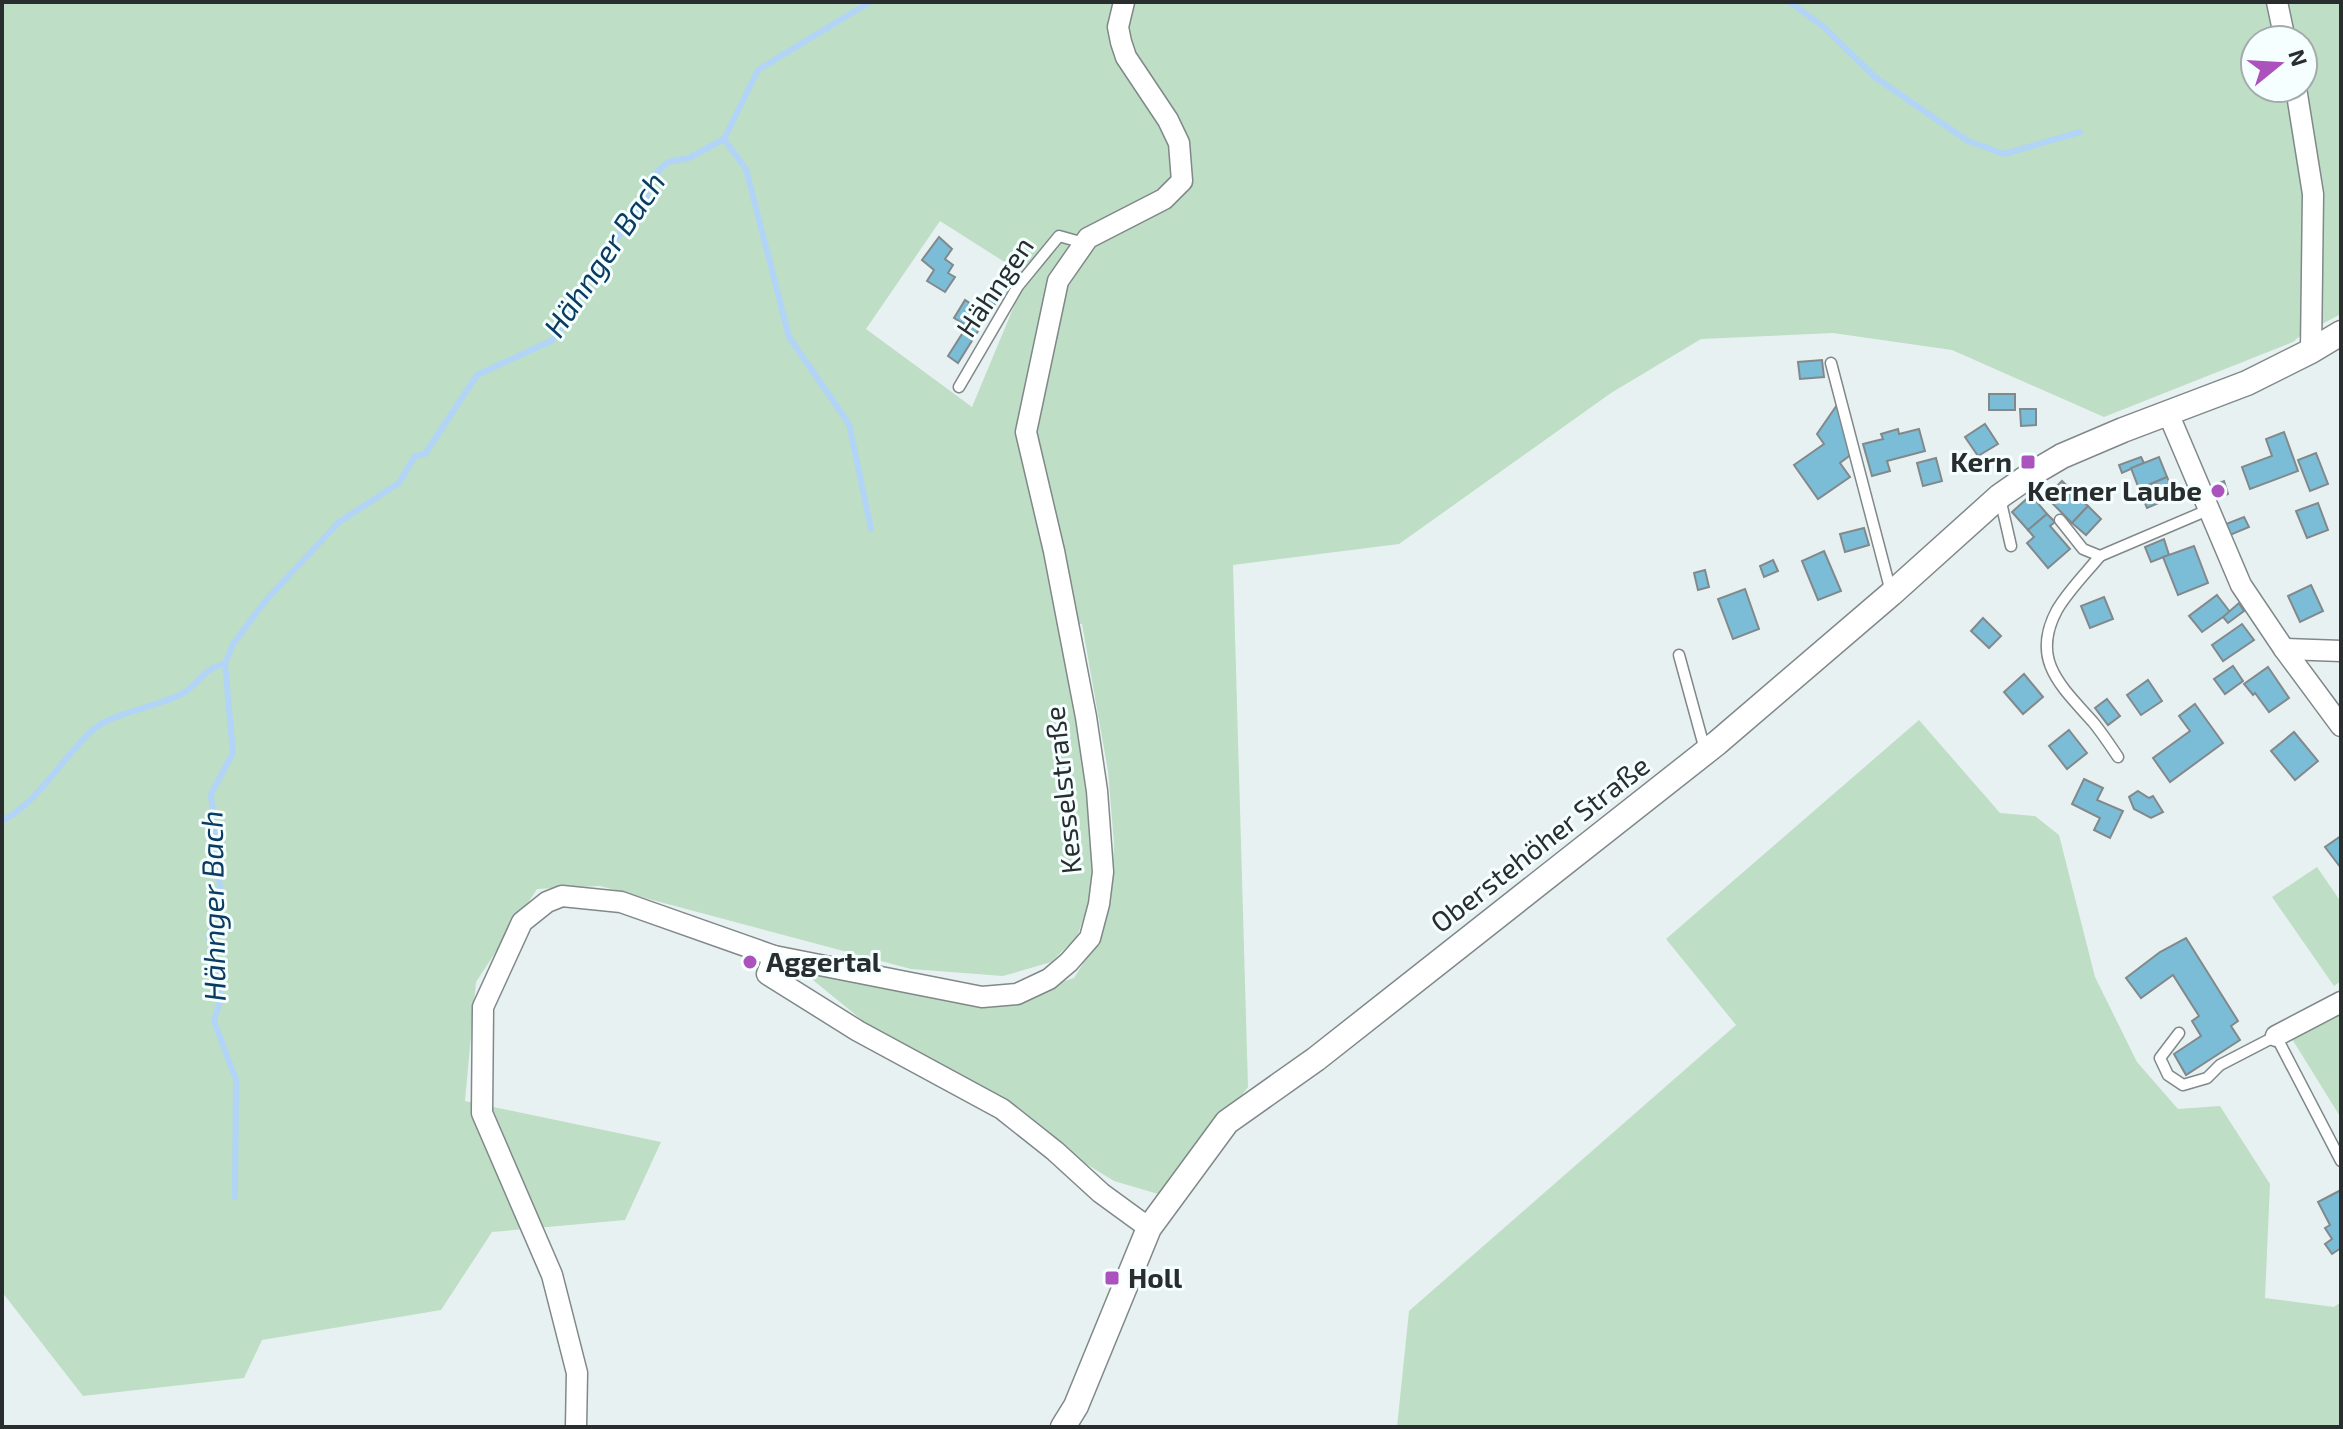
<svg xmlns="http://www.w3.org/2000/svg" width="2343" height="1429" viewBox="0 0 2343 1429" font-family="'Exo 2',sans-serif">
  <style>
    .green { fill: #bedec5; fill-rule: evenodd }
    .lines { fill: none; stroke-linecap: round; stroke-linejoin: round }
    .stream { stroke: #b2d4f7; stroke-width: 6 }
    .building { fill: #7bbdd6; stroke: #82898c; stroke-width: 2 }
    .service-casing { stroke: #808889; stroke-width: 13 }
    .minor-casing { stroke: #808889; stroke-width: 23 }
    .tertiary-casing { stroke: #808889; stroke-width: 27 }
    .service { stroke: #fff; stroke-width: 10 }
    .minor { stroke: #fff; stroke-width: 20 }
    .tertiary { stroke: #fff; stroke-width: 24 }
    .poi-dot { fill: #ac52bd; stroke: #f6ffff; stroke-width: 3 }
    .labels { text-anchor: middle; stroke-width: 6; stroke-linejoin: round; paint-order: stroke }
    .street-label { font-size: 28px; fill: #292d2d; stroke: #f6ffff }
    .poi-label { font-size: 28px; font-weight: bold; fill: #292d2d; stroke: #f6ffff; text-anchor: end }
    .water-label { font-size: 30px; font-style: italic; fill: #0a3b62; stroke: #f6ffff }
  </style>
  <rect width="100%" height="100%" fill="#e8f1f2"/>
  <g class="green">
    <path d="M2 2H2341V314L2301 335 2293 342 2104 417 1952 350 1833 333 1701 339 1611 393 1399 544 1233 565 1248 1087 1165 1196 1114 1181 890 1043 797 967 1003 1001 1074 978 1100 937 1112 888 1114 843 1108 771 1082 624H1060L1087 796 1093 871 1088 905 1077 937 1051 962 1003 976 911 969 600 886 537 889 476 982 465 1101 661 1142 625 1220 492 1232 441 1310 262 1340 244 1378 83 1396 2 1292ZM2255 40H2303V88H2255ZM940 221 1014 268 1017 299 972 407 866 329Z"/>
    <path d="M1919 720 2000 813 2035 816 2059 835 2095 977 2137 1062 2178 1109 2220 1106 2270 1184 2265 1298 2334 1307 2341 1302V1427H1397L1409 1311 1736 1025 1666 939Z"/>
    <path d="M2317 867 2341 902V981L2334 986 2272 897Z"/>
    <path d="M2341 1006V1118L2289 1034Z"/>
  </g>
  <g class="lines">
    <g class="stream">
      <path d="M1790 2 1825 28 1876 78 1968 141 2004 154 2080 132"/>
      <path d="M724 139 746 169 789 337 849 424 871 529"/>
      <path d="M2 821C40 801 62 757 94 729 111 714 157 706 180 695 197 687 205 666 225 664"/>
      <path d="M235 1197 236 1080 214 1021 221 998 209 937 220 889 211 794 233 753 225 664 233 644 266 600 339 522 399 483 415 456 425 454 477 375 553 340 604 255 646 200V182L668 162 689 158 724 139 758 70 870 2"/>
    </g>
  </g>
  <g class="building">
    <path d="M939 237 952 249 945 259 953 265 948 273 955 277 945 292 927 281 934 270 922 260Z"/>
    <path d="M987 292 998 299 958 363 948 356 967 326 954 318 965 300 977 308Z"/>
    <path d="M1822 360 1824 377 1800 379 1798 362Z"/>
    <rect x="1989" y="394" width="26" height="16"/>
    <path d="M1839 402 1853 453 1840 463 1850 477 1818 499 1794 465 1824 444 1817 434Z"/>
    <path d="M2020 409H2036V425L2021 426Z"/>
    <path d="M1985 424 1998 444 1978 456 1965 437Z"/>
    <path d="M1898 429 1899 434 1919 429 1925 451 1887 461 1890 471 1872 476 1863 444 1883 439 1881 434Z"/>
    <path d="M2284 432 2298 471 2250 489 2242 467 2272 456 2266 439Z"/>
    <path d="M2316 453 2328 484 2310 491 2298 460Z"/>
    <path d="M2141 457 2144 463 2122 473 2119 465Z"/>
    <path d="M2159 457 2167 477 2139 489 2131 468Z"/>
    <path d="M1936 458 1942 481 1923 486 1917 463Z"/>
    <path d="M2167 477 2175 496 2147 508 2139 489Z"/>
    <path d="M2062 481 2088 506 2072 523 2046 497Z"/>
    <path d="M2224 481 2228 494 2212 501 2207 488Z"/>
    <path d="M2031 495 2047 514 2028 530 2012 512Z"/>
    <path d="M2318 503 2328 530 2307 538 2296 511Z"/>
    <path d="M2088 506 2101 519 2086 535 2072 523Z"/>
    <path d="M2047 514 2055 522 2050 526 2070 549 2048 568 2027 543 2034 537 2028 530Z"/>
    <path d="M2244 517 2249 527 2230 535 2226 524Z"/>
    <path d="M1864 528 1869 545 1845 552 1840 534Z"/>
    <path d="M2164 539 2169 555 2151 562 2145 547Z"/>
    <path d="M2194 546 2208 583 2178 595 2163 557Z"/>
    <path d="M1824 551 1841 591 1818 600 1802 561Z"/>
    <path d="M1773 560 1778 571 1764 577 1760 566Z"/>
    <path d="M1705 570 1709 587 1698 590 1694 573Z"/>
    <path d="M2311 585 2323 611 2300 622 2288 596Z"/>
    <path d="M1745 589 1759 629 1733 639 1718 599Z"/>
    <path d="M2217 595 2230 612 2202 632 2189 616Z"/>
    <path d="M2104 597 2113 619 2090 628 2081 606Z"/>
    <path d="M2239 603 2244 611 2228 623 2223 617Z"/>
    <path d="M1983 618 2001 636 1989 648 1971 631Z"/>
    <path d="M2242 624 2254 640 2223 661 2212 645Z"/>
    <path d="M2233 666 2243 681 2225 694 2214 679Z"/>
    <path d="M2268 667 2289 698 2269 712 2255 693 2253 695 2244 684Z"/>
    <path d="M2024 674 2043 697 2023 714 2004 692Z"/>
    <path d="M2148 680 2162 701 2141 715 2127 695Z"/>
    <path d="M2107 699 2120 716 2108 725 2095 708Z"/>
    <path d="M2195 704 2223 743 2170 782 2153 758 2190 731 2179 716Z"/>
    <path d="M2069 730 2087 753 2067 769 2049 746Z"/>
    <path d="M2294 732 2318 761 2295 780 2271 751Z"/>
    <path d="M2084 779 2103 788 2097 800 2123 811 2110 838 2094 830 2100 818 2072 804Z"/>
    <path d="M2138 791 2149 798 2153 796 2163 812 2151 818 2134 809 2129 797Z"/>
    <path d="M2341 836V868L2325 847Z"/>
    <path d="M2186 938 2238 1021 2231 1026 2240 1040 2186 1075 2174 1054 2201 1036 2192 1021 2199 1016 2173 975 2141 998 2126 978 2160 952Z"/>
    <path d="M2341 1190V1248L2332 1254 2325 1244 2332 1239 2325 1228 2330 1225 2318 1202Z"/>
  </g>
  <g class="lines">
    <defs>
      <g id="service">
        <path d="M1831 363 1891 592"/>
        <path d="M959 387 1018 286 1059 236 1084 243"/>
        <path d="M2000 498 2011 546"/>
        <path d="M2060 520 2083 549 2100 556 2208 510"/>
        <path d="M2100 556C2086 573 2068 591 2057 610 2030 660 2061 686 2093 722 2102 733 2110 745 2118 757"/>
        <path d="M1679 655 1705 750"/>
        <path d="M2179 1033 2160 1058 2168 1075 2183 1085 2207 1078 2220 1065 2276 1036 2341 1161"/>
      </g>
      <g id="minor">
        <path d="M1124 2 1118 27 1121 42 1126 57 1168 120 1179 143 1182 181 1164 199 1088 238 1058 281 1026 432 1054 551 1086 717 1097 791 1103 872 1099 904 1090 938 1069 962 1049 979 1017 994 982 997 774 956 767 974 858 1031 1002 1109 1055 1151 1101 1193 1149 1228"/>
        <path d="M2277 2 2285 40"/>
        <path d="M2296 88 2313 194 2311 351"/>
        <path d="M2168 413 2241 585 2284 649 2341 726"/>
        <path d="M2284 649 2341 651"/>
        <path d="M2276 1036 2341 1002"/>
        <path d="M576 1427 577 1373 552 1275 482 1113 483 1007 522 922 547 902 562 896 621 902 774 956"/>
      </g>
      <path id="tertiary" d="M1063 1427 1076 1406 1149 1228 1227 1122 1316 1059 1717 743 1891 594 2000 496 2033 473 2062 456 2123 430 2247 383 2311 351 2341 333"/>
    </defs>
    <use href="#service" class="service-casing"/>
    <use href="#minor" class="minor-casing"/>
    <use href="#tertiary" class="tertiary-casing"/>
    <use href="#service" class="service"/>
    <use href="#minor" class="minor"/>
    <use href="#tertiary" class="tertiary"/>
  </g>
  <g class="poi-dot">
    <rect x="2020" y="454" width="16" height="16" rx="4"/>
    <circle cx="2218" cy="491" r="8"/>
    <circle cx="750" cy="962" r="8"/>
    <rect x="1104" y="1270" width="16" height="16" rx="4"/>
  </g>
  <g class="labels">
    <g class="street-label">
      <text transform="translate(995 287) rotate(-56)" y="10">Hähngen</text>
      <text transform="translate(1063 790) rotate(-96)" y="10">Kesselstraße</text>
      <text transform="translate(1540 844) rotate(-38)" y="10">Oberstehöher Straße</text>
    </g>
    <g class="poi-label">
      <text x="2012" y="472">Kern</text>
      <text x="2202" y="501">Kerner Laube</text>
      <text x="766" y="972" text-anchor="start">Aggertal</text>
      <text x="1128" y="1288" text-anchor="start">Holl</text>
    </g>
    <g class="water-label">
      <text transform="translate(605 255) rotate(-56)" y="10">Hähnger Bach</text>
      <text transform="translate(214 906) rotate(-91)" y="10">Hähnger Bach</text>
    </g>
  </g>
  <rect width="2343" height="1429" fill="none" stroke="#292d2d" stroke-width="8"/>
  <g transform="translate(2279 64) rotate(72)"><circle r="38" fill="#f6ffff" stroke="#a4abab" stroke-width="2"/>
  <path d="M0-6L14 30L0 20L-14 30Z" fill="#ac52bd"/>
  <text y="-12" font-size="22" font-weight="bold" text-anchor="middle" fill="#292d2d">N</text>
  </g>
</svg>
